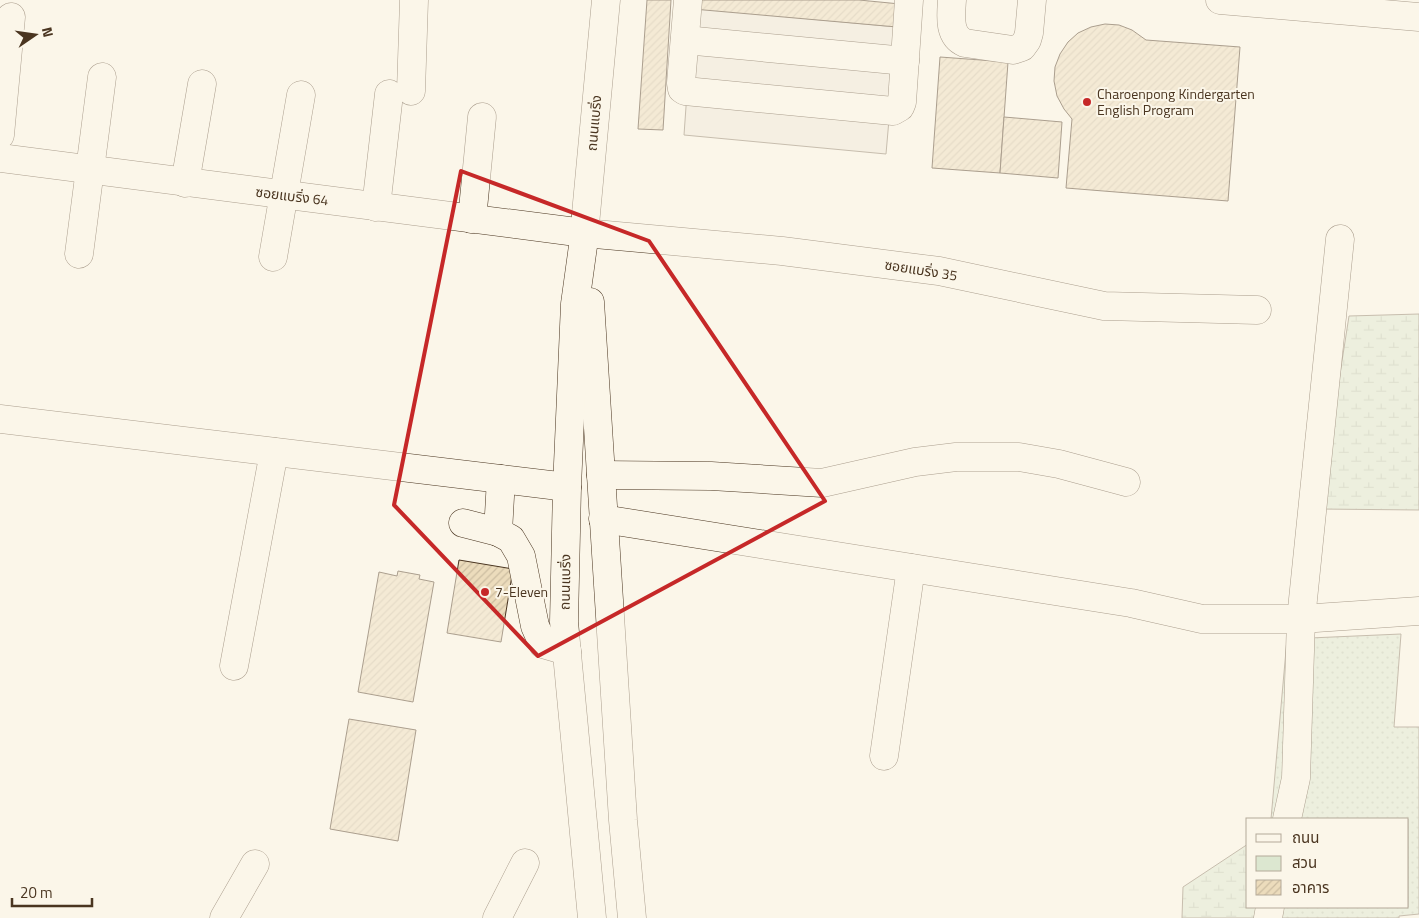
<svg xmlns="http://www.w3.org/2000/svg" width="1419" height="918" viewBox="0 0 1419 918" font-family="'Titillium Web','Noto Sans Thai',sans-serif">
  <style>
    .green { fill: url(#green-dots); stroke: #887966 }
    .wetland { fill: url(#wetland-marsh); stroke: #887966 }
    .parking { fill: #ede7d9; stroke: #887966 }
    .building { fill: url(#building-hatch); stroke: #4a3520 }
    .lines { fill: none; stroke-linecap: round; stroke-linejoin: round }
    .minor-casing { stroke: #4a3520; stroke-width: 29 }
    .major-casing { stroke: #4a3520; stroke-width: 29 }
    .minor { stroke: #fbf6e9; stroke-width: 28 }
    .major { stroke: #fbf6e9; stroke-width: 28 }
    .marked { fill: none; stroke: #c62828; stroke-width: 4; stroke-linejoin: round }
    .poi-dot { fill: #c62828; stroke: #fbf6e9; stroke-width: 2 }
    .labels { text-anchor: middle; stroke-width: 4; stroke-linejoin: round; paint-order: stroke }
    .poi-label { font-size: 14px; fill: #4a3520; stroke: #fbf6e9; text-anchor: start }
    .street-label { font-size: 14px; fill: #4a3520; stroke: #fbf6e9 }
  </style>
  <defs>
    <pattern id="green-dots" width="8" height="8" patternUnits="userSpaceOnUse" patternTransform="scale(1.25)"><rect width="8" height="8" fill="#dce7d0"/><path d="M2 2h.1M6 6h.1" fill="none" stroke="#bec7b2" stroke-width="1.8" stroke-linecap="round"/></pattern>
    <pattern id="wetland-marsh" width="20" height="14" patternUnits="userSpaceOnUse" patternTransform="scale(1.25)"><rect width="20" height="14" fill="#dce7d0"/><path d="M1 5h8M5 5V1M11 12h8M15 12V8" fill="none" stroke="#bec7b2"/></pattern>
    <pattern id="building-hatch" width="6" height="6" patternUnits="userSpaceOnUse" patternTransform="scale(1.25)"><rect width="6" height="6" fill="#ecdcbc"/><path d="M-1 1l2-2M0 6l6-6M5 7l2-2" fill="none" stroke="#ccbda1"/></pattern>
  </defs>
  <rect width="100%" height="100%" fill="#fbf6e9"/>
  <path class="green" d="M1401 634 1394 727H1419V914L1399 916V918H1258L1260 907H1408V819H1271L1287 639Z"/>
  <g class="wetland">
    <path d="M1419 314V510L1319 509 1349 316Z"/>
    <path d="M1248 844V907H1260L1258 918H1182L1183 887Z"/>
  </g>
  <path class="parking" d="M693 8 897 27 886 154 684 135Z"/>
  <g class="building">
    <path d="M647 0H671L663 130 638 129Z"/>
    <path d="M694 0H859L900 4 897 27 693 9Z"/>
    <path d="M1105 24 1119 25 1132 30 1146 40 1240 47 1228 201 1066 188 1072 119 1064 109 1057 96 1054 81 1055 67 1060 54 1068 42 1078 33 1091 27Z"/>
    <path d="M940 57 1008 62 1000 173 932 168Z"/>
    <path d="M1004 117 1062 122 1058 178 1000 173Z"/>
    <path d="M459 560 513 569 501 642 447 633Z"/>
    <path d="M398 571 420 575 419 579 434 582 413 702 358 692 379 572 397 576Z"/>
    <path d="M349 719 416 730 398 841 330 829Z"/>
  </g>
  <g class="lines">
    <defs>
      <g id="minor">
        <path d="M688 0 681 83 682 89 685 91 893 111 900 107 902 102 909 0"/>
        <path d="M952 0C951 15 948 36 965 43L1013 50 1022 47 1027 40 1029 33 1032 0"/>
        <path d="M1220 0 1419 17"/>
        <path d="M685 40 905 61"/>
        <path d="M411 91 414 0"/>
        <path d="M0 135 11 17"/>
        <path d="M0 158 584 233 782 251 939 271 1104 306 1257 310"/>
        <path d="M185 183 202 84"/>
        <path d="M376 207 389 94"/>
        <path d="M472 219 482 117"/>
        <path d="M79 254 102 77"/>
        <path d="M273 257 301 95"/>
        <path d="M0 419 567 487"/>
        <path d="M601 475 711 476 822 483 915 462 956 457H1019L1059 464 1126 482"/>
        <path d="M603 519 1131 603 1202 619H1301L1419 611"/>
        <path d="M463 523 498 532 511 539 521 556 535 626 543 644 567 651"/>
        <path d="M498 532 501 479"/>
        <path d="M234 666 274 452"/>
        <path d="M884 756 911 568"/>
        <path d="M1287 819 1296 778 1301 619 1340 239"/>
        <path d="M224 918 255 864"/>
        <path d="M497 918 525 863"/>
        <path d="M1268 918 1270 907"/>
      </g>
      <g id="major">
        <path d="M590 302 623 820 632 918"/>
        <path d="M592 918 564 622 567 487 575 304 583 246 606 0"/>
      </g>
    </defs>
    <use href="#minor" class="minor-casing"/>
    <use href="#major" class="major-casing"/>
    <use href="#minor" class="minor"/>
    <use href="#major" class="major"/>
  </g>
  <path d="M0 0H1419V918H0ZM461 171 649 241 825 501 538 656 394 505Z" fill="#fbf6e9" fill-opacity=".55" fill-rule="evenodd"/>
  <path class="marked" d="M461 171 649 241 825 501 538 656 394 505Z"/>
  <g class="poi-dot">
    <circle cx="1087" cy="102" r="5"/>
    <circle cx="485" cy="592" r="5"/>
  </g>
  <g class="labels">
    <g class="poi-label">
      <text x="1097" y="99">Charoenpong Kindergarten<tspan x="1097" dy="16">English Program</tspan></text>
      <text x="495" y="597">7-Eleven</text>
    </g>
    <g class="street-label">
      <text transform="translate(594 123) rotate(-85)" y="5">ถนนแบริ่ง</text>
      <text transform="translate(292 196) rotate(7)" y="5">ซอยแบริ่ง 64</text>
      <text transform="translate(921 270) rotate(9)" y="5">ซอยแบริ่ง 35</text>
      <text transform="translate(565 582) rotate(-89)" y="5">ถนนแบริ่ง</text>
    </g>
  </g>
  <rect x="1246" y="818" width="162" height="90" fill="#fbf6e9" stroke="#b4a999"/>
  <rect x="1256" y="834" width="25" height="8" fill="#fbf6e9" stroke="#b4a999"/>
  <text x="1292" y="843" font-size="15" fill="#4a3520">ถนน</text>
  <rect x="1256" y="856" width="25" height="15" fill="#dce7d0" stroke="#b4a999"/>
  <text x="1292" y="868" font-size="15" fill="#4a3520">สวน</text>
  <rect x="1256" y="880" width="25" height="15" fill="url(#building-hatch)" stroke="#b4a999"/>
  <text x="1292" y="893" font-size="15" fill="#4a3520">อาคาร</text>
  <g transform="translate(35 35) rotate(77)" stroke="#fbf6e9" stroke-width="4" paint-order="stroke">
  <path d="M0-4L9 19L0 12L-9 19Z" fill="#4a3520"/>
  <text y="-8" font-size="14" font-weight="bold" text-anchor="middle" fill="#4a3520">N</text>
  </g>
  <path d="M12 898v8h80v-8" fill="none" stroke="#4a3520" stroke-width="2.5"/>
  <text x="20" y="898" font-size="15" fill="#4a3520" stroke="#fbf6e9" stroke-width="4" paint-order="stroke">20 m</text>
</svg>
